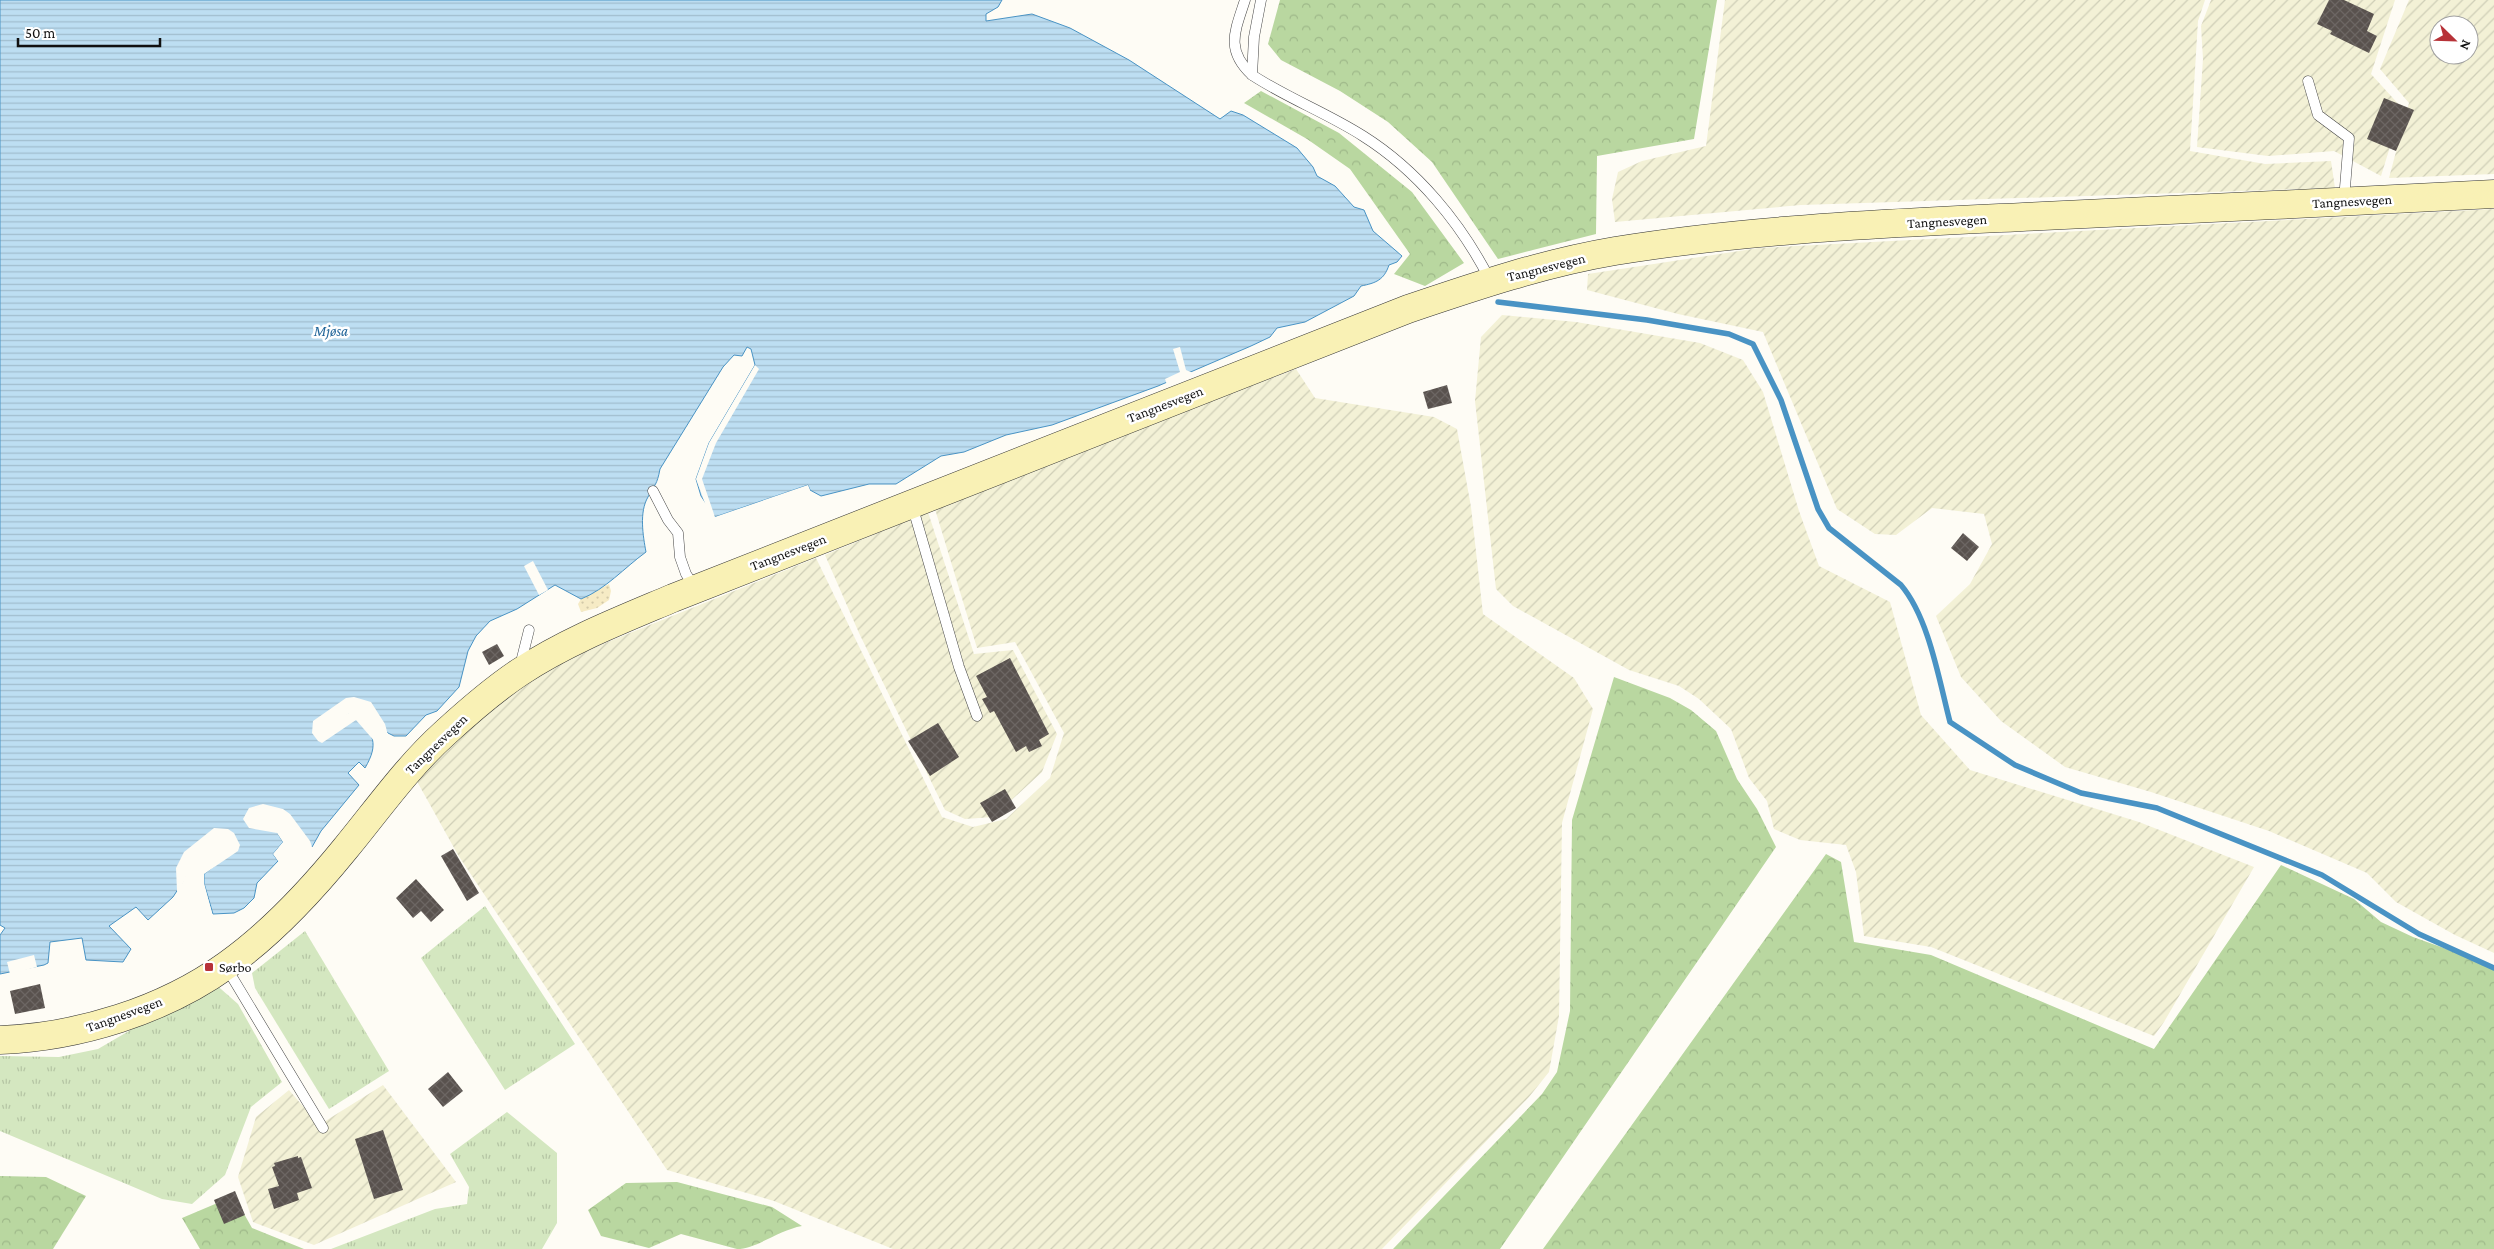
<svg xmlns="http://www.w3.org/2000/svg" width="2494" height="1249" viewBox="0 0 2494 1249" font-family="'Crimson Pro',serif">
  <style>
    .farmland { fill: url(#farmland-furrows); fill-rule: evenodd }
    .grass { fill: url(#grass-tufts) }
    .forest { fill: url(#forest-crowns) }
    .sand { fill: url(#sand-dots) }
    .water { fill: url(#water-rules); stroke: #4993c4 }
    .pier { fill: #fefcf5 }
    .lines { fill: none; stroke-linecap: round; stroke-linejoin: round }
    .stream { stroke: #4993c4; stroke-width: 5.5 }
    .building { fill: url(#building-cross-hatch) }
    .service-casing { stroke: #444; stroke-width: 11 }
    .secondary-casing { stroke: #333; stroke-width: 29 }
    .service { stroke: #fff; stroke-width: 10 }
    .secondary { stroke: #f9f1b5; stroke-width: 28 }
    .poi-dot { fill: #b73238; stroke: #fff; stroke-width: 2 }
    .labels { text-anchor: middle; stroke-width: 5; stroke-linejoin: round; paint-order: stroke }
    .street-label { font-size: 14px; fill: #111; stroke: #fff }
    .poi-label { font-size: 14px; fill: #111; stroke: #fff; text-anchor: start }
    .water-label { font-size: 15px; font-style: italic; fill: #22669a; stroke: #fff }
  </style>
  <defs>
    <pattern id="farmland-furrows" width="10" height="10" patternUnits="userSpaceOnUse" patternTransform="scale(1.25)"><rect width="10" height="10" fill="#f3f1d6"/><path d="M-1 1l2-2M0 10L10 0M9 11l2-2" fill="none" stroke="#cfceb7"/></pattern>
    <pattern id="grass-tufts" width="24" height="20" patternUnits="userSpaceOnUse" patternTransform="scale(1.25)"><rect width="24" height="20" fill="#d4e7c0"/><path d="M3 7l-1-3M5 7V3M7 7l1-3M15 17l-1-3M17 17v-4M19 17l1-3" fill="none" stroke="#b5c5a4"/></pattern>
    <pattern id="forest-crowns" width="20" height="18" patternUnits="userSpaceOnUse" patternTransform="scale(1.25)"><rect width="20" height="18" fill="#b9d7a0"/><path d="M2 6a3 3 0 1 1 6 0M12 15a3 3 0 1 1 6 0" fill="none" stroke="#9eb889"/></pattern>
    <pattern id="sand-dots" width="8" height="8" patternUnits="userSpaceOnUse" patternTransform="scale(1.25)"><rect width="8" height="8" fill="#f6ebc5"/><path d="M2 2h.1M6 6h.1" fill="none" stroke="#d2c8a8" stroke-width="1.8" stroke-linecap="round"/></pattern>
    <pattern id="water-rules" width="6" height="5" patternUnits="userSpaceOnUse" patternTransform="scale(1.25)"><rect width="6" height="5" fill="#bddef2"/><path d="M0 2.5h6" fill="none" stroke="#a1bdce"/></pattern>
    <pattern id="building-cross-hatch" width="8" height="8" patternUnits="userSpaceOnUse" patternTransform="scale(1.25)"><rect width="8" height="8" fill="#59524e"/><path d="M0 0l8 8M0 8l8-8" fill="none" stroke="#6c6663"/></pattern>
  </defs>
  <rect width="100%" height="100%" fill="#fefcf5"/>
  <g class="farmland">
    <path d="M1725 0H2205L2198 21 2190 151 2265 164 2331 161 2335 188 1801 205 1615 222 1612 199 1618 172 1642 161 1706 146Z"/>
    <path d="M2211 0H2395L2371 74 2402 108 2381 176 2334 151 2268 156 2197 147 2203 59 2201 26Z"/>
    <path d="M2409 0H2494V174L2389 178 2409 103 2380 69ZM2439 25H2469V55H2439Z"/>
    <path d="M2494 209V953L2455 935 2396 902 2367 873 2269 831 2151 792 2065 767 2001 721 1961 677 1936 616 1970 584 1992 544 1984 514 1932 508 1896 535 1875 534 1837 509 1763 332 1678 314 1587 290 1588 274 1759 248Z"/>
    <path d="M1502 315 1576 322 1700 343 1743 360 1763 392 1799 511 1819 566 1890 602 1921 715 1970 770 2139 822 2254 867 2164 1022 2154 1036 1931 947 1864 936 1856 872 1846 845 1800 840 1774 829 1767 801 1749 778 1731 729 1699 699 1679 686 1629 670 1513 606 1496 589 1475 401 1481 337Z"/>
    <path d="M1296 369 1315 398 1434 417 1457 429 1471 507 1483 614 1574 678 1593 709 1562 823 1559 1016 1549 1072 1529 1097 1382 1249H893L774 1201 667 1170 458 855 414 776 451 739 548 666 816 558 942 817 973 827 1006 819 1050 778 1064 733 1015 642 977 648 935 509 948 499Z"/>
    <path d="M928 512 974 654 1013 650 1057 734 1042 772 993 817 965 819 945 810 859 633 825 555Z"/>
    <path d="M383 1085 456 1182 314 1245 253 1222 238 1177 256 1117 289 1090 319 1125Z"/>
  </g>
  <g class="grass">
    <path d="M485 906 575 1044 505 1090 421 958Z"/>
    <path d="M305 931 389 1071 329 1109 255 988 252 973Z"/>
    <path d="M213 982 238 1004 282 1082 251 1107 225 1175 192 1204 162 1199 0 1131V1056L59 1057 98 1049Z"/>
    <path d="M507 1112 557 1153V1223L542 1249H331L435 1209 467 1204 469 1187 450 1154Z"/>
  </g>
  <g class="forest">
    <path d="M1280 0H1717L1694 139 1597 156 1596 234 1498 259 1432 162 1388 122 1340 91 1281 60 1268 44Z"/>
    <path d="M1261 91 1339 133 1412 192 1464 263 1425 286 1394 274 1410 254 1350 169 1307 139 1244 103Z"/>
    <path d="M1614 677 1670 698 1691 710 1716 731 1737 779 1757 809 1776 847 1500 1249H1393L1542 1094 1557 1072 1570 1011 1572 820Z"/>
    <path d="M1826 854 1841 862 1854 942 1931 955 2154 1049 2281 865 2354 899 2381 922 2413 937 2494 966V1249H1543Z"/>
    <path d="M0 1176 46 1177 86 1196 53 1249H0Z"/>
    <path d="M677 1182 772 1207 802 1226C779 1230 756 1249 737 1249L681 1234 649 1248 601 1236 588 1210 626 1183Z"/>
    <path d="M234 1196 252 1228 304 1249H200L182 1218Z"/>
  </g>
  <path class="sand" d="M609 584 611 591 609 600 597 608 581 612 578 604 581 599Z"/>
  <path class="water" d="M0 0H1002L998 7 986 14V21L1032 14 1070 28 1129 60 1220 119 1231 111 1243 115 1297 148 1313 167 1317 176 1335 186 1354 207 1364 210 1373 231 1402 256 1397 262 1389 265C1384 280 1376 283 1361 286L1354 296 1305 322 1277 328 1270 337 1251 346 1158 386 1052 425 1006 435 964 452 941 456 896 484H869L821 496 810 490 808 485 715 517 701 496 696 479 709 443 755 365 751 349 747 347 742 356 734 355 723 367 660 469C657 485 655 484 648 497 639 512 643 536 646 552 624 568 606 589 581 599L555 585 517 609 490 621 476 636 468 651 459 687 437 711 426 715 406 736H394L388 733 367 710 358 708 318 728 324 732 356 715C374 734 379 744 365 768L359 762 348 773 359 785 321 831 312 847 283 818 272 815 266 822 273 826 283 842 273 854 278 861 257 883 254 898 244 908 234 913 213 914 204 883V874L225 858 228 845 221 840 189 865 182 883 173 897 148 920 136 907 109 926 131 949 123 962 86 960 82 938 50 942 48 963 44 965 0 974V935L5 928 0 925Z"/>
  <g class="pier">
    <path d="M1180 347 1186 370 1193 373 1167 385 1165 379 1180 372 1173 349Z"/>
    <path d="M755 365 759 369 716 443 702 479 715 517 808 485 810 490 807 491 806 488 715 520 710 517 696 479 709 443Z"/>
    <path d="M533 561 548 590 539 595 524 566Z"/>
    <path d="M354 697 371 702 385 724 388 735 365 713 358 711 348 714 332 726 357 713 373 729 376 743 356 720 322 743 318 741 312 733 313 721 346 698Z"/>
    <path d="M263 804 283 809 290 814 310 841 312 847 307 849 282 821 272 818 269 821 275 825 285 841 277 854 280 860 278 861 273 854 283 842 277 833 249 828 243 819 249 808Z"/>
    <path d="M214 828 228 829 234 833 240 845 238 851 204 874V883L213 917 210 915 202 884V873L223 857 226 846 221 843 191 866 179 892 177 891 176 868 184 852Z"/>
    <path d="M34 955 37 967 10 974 7 962Z"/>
  </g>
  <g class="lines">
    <path class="stream" d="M1498 302 1647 320 1729 334 1753 344 1781 400 1818 509 1829 528 1901 585C1929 618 1939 680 1950 722L2015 765 2081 793 2157 808 2322 875 2419 934 2494 968"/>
  </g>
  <g class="building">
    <path d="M2329 0H2344L2374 14 2367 31 2377 36 2369 53 2330 34 2332 31 2317 24Z"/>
    <path d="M2384 98 2414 110 2396 151 2367 139Z"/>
    <path d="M1447 385 1452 403 1428 409 1423 392Z"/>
    <path d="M1963 533 1979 547 1967 561 1951 548Z"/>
    <path d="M497 644 504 656 489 665 482 652Z"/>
    <path d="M1010 658 1049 734 1039 740 1042 746 1029 752 1026 746 1016 752 994 711 990 713 982 699 987 697 976 676Z"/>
    <path d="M938 723 959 757 930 776 908 741Z"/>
    <path d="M1005 789 1016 808 992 822 980 803Z"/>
    <path d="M453 849 479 893 467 901 441 856Z"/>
    <path d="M416 879 444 910 431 922 421 911 413 918 396 898Z"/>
    <path d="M40 984 45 1008 15 1014 10 991Z"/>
    <path d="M448 1072 463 1091 443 1107 428 1089Z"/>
    <path d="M383 1130 403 1190 374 1199 355 1139Z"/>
    <path d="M298 1156V1158L301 1157 312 1188 297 1193 299 1200 274 1209 268 1189 279 1186 272 1167 275 1166 274 1163Z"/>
    <path d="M235 1191 245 1215 224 1224 214 1200Z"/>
  </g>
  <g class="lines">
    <defs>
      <g id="service">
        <path d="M1245 0C1235 31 1225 50 1252 75"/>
        <path d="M1261 0 1254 37 1252 75C1287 98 1327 113 1363 136 1417 170 1461 223 1490 280"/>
        <path d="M2308 81 2318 115 2349 138 2344 200"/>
        <path d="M653 491 668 520 678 533 680 557 686 574 696 589"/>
        <path d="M912 505 959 667 977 716"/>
        <path d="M520 666 529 630"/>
        <path d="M226 967 323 1128"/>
      </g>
      <path id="secondary" d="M0 1040C78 1037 163 1011 227 965 272 933 310 892 345 849 378 809 407 767 446 732 469 711 493 690 520 672 567 641 621 620 673 598L1408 309C1476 286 1544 263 1615 251 1756 228 1900 223 2043 216 2193 209 2344 202 2494 194"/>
    </defs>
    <use href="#service" class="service-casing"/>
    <use href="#secondary" class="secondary-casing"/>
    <use href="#service" class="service"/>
    <use href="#secondary" class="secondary"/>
  </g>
  <rect class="poi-dot" x="204" y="962" width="10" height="10" rx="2.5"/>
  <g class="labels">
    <g class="street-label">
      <text transform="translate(2352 201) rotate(-3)" y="5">Tangnesvegen</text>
      <text transform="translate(1947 221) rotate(-3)" y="5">Tangnesvegen</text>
      <text transform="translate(1546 267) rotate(-14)" y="5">Tangnesvegen</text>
      <text transform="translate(1165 404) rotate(-21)" y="5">Tangnesvegen</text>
      <text transform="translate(788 552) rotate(-21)" y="5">Tangnesvegen</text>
      <text transform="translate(436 744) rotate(-44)" y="5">Tangnesvegen</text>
      <text transform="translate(124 1014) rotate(-20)" y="5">Tangnesvegen</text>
    </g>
    <g class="poi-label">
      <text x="219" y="972">Sørbo</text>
    </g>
    <g class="water-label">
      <text x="331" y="336">Mjøsa</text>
    </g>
  </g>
  <g transform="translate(2454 40) rotate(113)"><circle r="24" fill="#ffffff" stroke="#a0a0a0"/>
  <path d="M0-4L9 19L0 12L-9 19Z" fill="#b73238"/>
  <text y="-8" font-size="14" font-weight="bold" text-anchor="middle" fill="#111111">N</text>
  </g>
  <path d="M18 38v8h142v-8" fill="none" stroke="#111111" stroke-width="2.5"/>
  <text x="25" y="38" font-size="15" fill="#111111" stroke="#ffffff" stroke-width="4" paint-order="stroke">50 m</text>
</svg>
